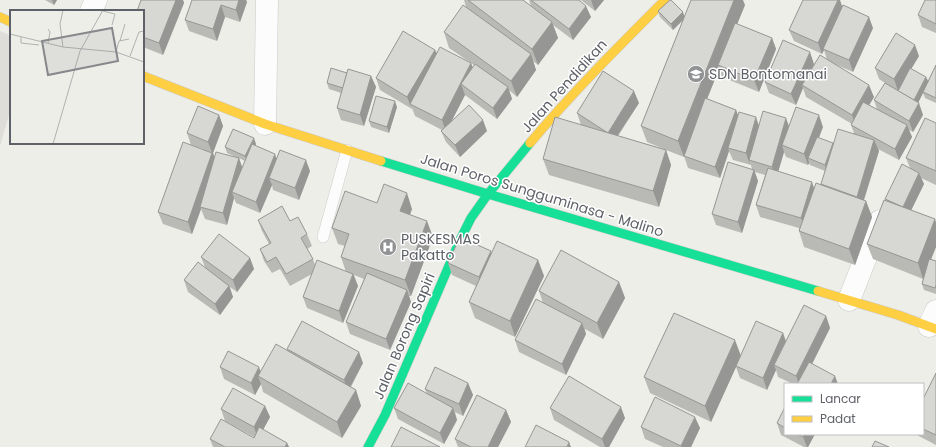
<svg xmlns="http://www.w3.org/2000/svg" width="936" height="447" viewBox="0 0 936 447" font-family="Poppins,sans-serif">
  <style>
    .industrial { fill: #deddd9 }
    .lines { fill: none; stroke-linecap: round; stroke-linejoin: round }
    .lane-casing { stroke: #cacaca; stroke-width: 12 }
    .street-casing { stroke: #cacaca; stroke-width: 23 }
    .fast-casing { stroke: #cbcbcb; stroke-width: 10 }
    .slow-casing { stroke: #cbcbcb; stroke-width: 10 }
    .lane { stroke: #fcfcfc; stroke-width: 11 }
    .street { stroke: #fcfcfc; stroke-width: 22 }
    .fast { stroke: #16e098; stroke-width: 9 }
    .slow { stroke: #ffcf43; stroke-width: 9 }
    .wall { fill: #b9b9b6; fill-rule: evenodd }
    .shaded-wall { fill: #969694 }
    .building { fill: #d7d7d4; stroke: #969694 }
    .labels { text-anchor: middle; stroke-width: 3; stroke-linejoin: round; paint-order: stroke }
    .poi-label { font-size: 14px; fill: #5e6167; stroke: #fff; text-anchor: start }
    .street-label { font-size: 14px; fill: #5e6167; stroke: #fff }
    .inset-road { fill: none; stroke: #b0b2b1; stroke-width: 1 }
    .view { fill: #86888b; fill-opacity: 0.15; stroke: #86888b; stroke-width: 2 }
    .inset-edge { fill: none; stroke: #5e6167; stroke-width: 2 }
  </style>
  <rect width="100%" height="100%" fill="#eeeee9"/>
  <path class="industrial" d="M0 31 11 36V108L0 146Z"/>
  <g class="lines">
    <defs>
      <path id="lane" d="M323 237 347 150"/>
      <g id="street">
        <path d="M91 11 96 0"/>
        <path d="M265 124 267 0"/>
        <path d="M849 300 880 221"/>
        <path d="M929 326 936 311"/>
      </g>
      <g id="fast">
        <path d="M381 161 488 194 818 291"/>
        <path d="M368 447 385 415 460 240 471 218 488 194 530 143"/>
      </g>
      <g id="slow">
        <path d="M0 17 11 22"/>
        <path d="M143 76 265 124 381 161"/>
        <path d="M530 143C572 93 619 46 665 0"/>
        <path d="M818 291 898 315 936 329"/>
      </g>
    </defs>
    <use href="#lane" class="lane-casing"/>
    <use href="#street" class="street-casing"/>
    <use href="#fast" class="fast-casing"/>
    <use href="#slow" class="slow-casing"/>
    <use href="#lane" class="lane"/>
    <use href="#street" class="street"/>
    <use href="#fast" class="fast"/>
    <use href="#slow" class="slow"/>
  </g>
  <g class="wall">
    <path d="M45 0H57L54 5Z"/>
    <path d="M141 0H183L184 3 163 55 143 47V11Z"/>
    <path d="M192 0H246L247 2 240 22 225 17 217 41 189 31 185 20Z"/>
    <path d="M464 0H523L531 6 529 0H579L591 17 573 40 553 25 558 38 538 65 533 61 536 70 517 97 509 90 512 99 497 119 465 95 451 122 487 131 460 157 446 142 441 131 442 130 415 116 412 108V109L380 90 376 78 435 50 437 53 471 63 473 68 474 65 449 48 444 32 466 7Z"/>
    <path d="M581 0H604L595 11Z"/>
    <path d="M936 0V33L922 27 918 15Z"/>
    <path d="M745 5 737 24 772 38 776 49 759 92 722 77 719 69 707 99 736 110 738 115 759 125 823 127 819 138 833 143 854 133 851 125 852 124 806 97 803 88 796 105 769 93 765 82 814 64 827 60 824 50 822 54 794 41 789 30 843 6 873 28 853 72 832 63 874 97 869 105 877 109 874 100 888 85 879 79 875 68 919 56 911 69 926 77 928 81 936 65V103L925 98 923 93 918 103 923 115 913 132 909 130 912 137 899 160 878 149 879 151 864 200 866 201 872 217 855 265 804 247 799 231V228L760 217 756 205 765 175 755 172 758 181 742 233 716 225 712 214 752 169 751 165 733 160 729 151 720 178 688 168 684 156V157L666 150 671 165 659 207 549 175 543 159 581 125 577 113 639 103 618 136 664 149 647 142 641 126 683 20 673 30 660 17 658 11 684 17ZM784 152 786 157 808 165 809 163 810 165 825 171 821 184 814 188 778 172Z"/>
    <path d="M347 73 371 76 376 87 364 126 341 120 337 108 341 93 329 89 327 83Z"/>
    <path d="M397 107 389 133 371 127 369 121Z"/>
    <path d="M219 115 223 126 213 153 214 158 236 157 227 153 225 147 256 144 255 146 277 158 310 171 299 200 273 190 272 185 260 213 236 203 234 198 227 225 205 219 201 209 192 234 163 224 158 212 203 149 191 145 187 133ZM239 158 245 161 242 167Z"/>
    <path d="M936 123V185L921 178 924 184 911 210 935 219 936 223V247L931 259 936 261V294L924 290 922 284 923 279 873 259 867 244 885 200V199L910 168 906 158Z"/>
    <path d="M377 203 412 209 410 215 433 237 411 296H409L411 302 390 350 350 334 346 322 364 279 354 275 358 286 343 323 307 308 303 297 312 274 290 286 280 269 272 273 264 261 260 249 269 244 262 231 258 220 290 221 307 234 312 246 307 249 313 259 315 265 346 272 341 257 345 246 338 244 332 228Z"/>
    <path d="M492 253 538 260 544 276 515 337 475 318 469 302 476 286 452 275 448 263Z"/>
    <path d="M201 257 250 258 254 269 237 292 230 287 233 297 220 315 188 292 184 280 205 267Z"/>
    <path d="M619 282 625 298 603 339 585 329 586 334 566 375 519 352 515 340 543 303 539 291Z"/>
    <path d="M826 316 830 328 812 364 838 384H793L778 377 776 370 767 390 740 378 736 367 711 422 650 393 644 377 741 355 783 333 786 341Z"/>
    <path d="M287 349 363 363 351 387 356 390 361 406 342 438 263 392 261 384 255 395 224 379 220 367 261 371 288 351Z"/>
    <path d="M936 373V445L915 434H923V399Z"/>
    <path d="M468 383 473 395 463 416 455 412 457 420 444 444 398 419 394 408 427 394 425 389Z"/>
    <path d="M265 406 270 417 263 430 287 443 289 447H213L210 439 254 438V437L225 421 221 409Z"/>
    <path d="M785 407V434H815L808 447H804L781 435 777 423Z"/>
    <path d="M550 408 625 418 609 447H600L554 420Z"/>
    <path d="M506 410 511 422 498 447H458L455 439Z"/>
    <path d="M641 427 700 428 691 447H663L645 439Z"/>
  </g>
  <g class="shaded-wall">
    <path d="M52 0H57L54 5Z"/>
    <path d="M176 0H183L184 3 163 55 159 43Z"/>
    <path d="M239 0H246L247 2 240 22 236 10Z"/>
    <path d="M591 0H604L595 11Z"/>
    <path d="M734 0H743L745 5 720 66 718 65 719 69 684 157 678 141Z"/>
    <path d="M838 0H840L843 9 823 49 824 50 822 54 818 43Z"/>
    <path d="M221 5 225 17 217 41 213 29Z"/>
    <path d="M586 6 591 17 573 40 569 29Z"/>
    <path d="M683 12 685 18 673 30 671 24Z"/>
    <path d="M869 17 873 28 853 72 849 60Z"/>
    <path d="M552 22 558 38 538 65 532 49Z"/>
    <path d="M772 38 776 49 759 92 754 80Z"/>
    <path d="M915 45 919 56 898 91 894 79Z"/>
    <path d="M435 50 440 61 410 104 412 109 407 97Z"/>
    <path d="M810 52 814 64 802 85 803 88 796 105 791 94Z"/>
    <path d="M531 54 536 70 517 97 511 81Z"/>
    <path d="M471 63 475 75 461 84 465 95 446 132 442 120Z"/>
    <path d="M371 76 376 87 364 126 360 115Z"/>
    <path d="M926 77 929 83 923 92V93L916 107 914 101Z"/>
    <path d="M869 85 874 97 856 127 852 115Z"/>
    <path d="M508 87 512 99 497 119 493 108Z"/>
    <path d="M634 91 639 103 612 144 608 133Z"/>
    <path d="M395 101 397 107 389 133 387 127Z"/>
    <path d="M919 103 923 115 913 132 909 121Z"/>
    <path d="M736 110 740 121 728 148 729 151 720 178 715 167Z"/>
    <path d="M219 115 223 126 213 153 217 164 200 207 201 209 192 234 188 222 212 153 208 142Z"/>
    <path d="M819 115 823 127 810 159 808 158 809 163 808 165 804 154Z"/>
    <path d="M756 117 760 129 749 160 750 165 746 153Z"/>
    <path d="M786 118 790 129 782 145 784 152 776 179 772 167Z"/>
    <path d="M483 120 487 131 460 157 455 145Z"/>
    <path d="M907 125 912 137 899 160 895 149Z"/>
    <path d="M254 138 256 144 248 163 245 156Z"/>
    <path d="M874 140 879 151 861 209 857 197Z"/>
    <path d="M834 144 827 171 825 165Z"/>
    <path d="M666 150 671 165 659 207 653 191Z"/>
    <path d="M275 154 279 166 269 178 272 185 260 213 256 202Z"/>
    <path d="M239 158 243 170 232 192 234 198 227 225 223 213Z"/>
    <path d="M306 160 310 171 299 200 295 188Z"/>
    <path d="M754 170 758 181 742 233 738 222Z"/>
    <path d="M919 173 924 184 907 219 903 208Z"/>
    <path d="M812 182 816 194 805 230 801 218Z"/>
    <path d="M407 193 412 209 405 227 400 211Z"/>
    <path d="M866 201 872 217 855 265 849 249Z"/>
    <path d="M935 219 936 223V247L923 279 918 263Z"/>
    <path d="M427 221 433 237 411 296 405 280Z"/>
    <path d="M491 251 495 263 483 289 479 277Z"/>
    <path d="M250 258 254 269 237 292 233 280Z"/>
    <path d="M538 260 544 276 515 337 510 321Z"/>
    <path d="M353 274 358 286 343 323 339 311Z"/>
    <path d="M619 282 625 298 603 339 597 323Z"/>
    <path d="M229 286 233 297 220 315 215 304Z"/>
    <path d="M407 290 411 302 390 350 386 339Z"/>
    <path d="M826 316 830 328 802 384H799L796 376Z"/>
    <path d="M582 323 586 334 566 375 562 364Z"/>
    <path d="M783 333 787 345 774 365 776 370 767 390 763 378Z"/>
    <path d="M735 340 741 356 736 366V367L711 422 705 406Z"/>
    <path d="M359 352 363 363 348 391 344 380Z"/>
    <path d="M259 367 263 379 258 376 261 384 255 395 251 383Z"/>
    <path d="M835 376 838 384H831Z"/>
    <path d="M468 383 473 395 463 416 459 404Z"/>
    <path d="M356 390 361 406 342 438 337 422Z"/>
    <path d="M265 406 270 417 258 439 254 427Z"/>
    <path d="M621 407 625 418 609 447H605L602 439Z"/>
    <path d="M453 408 457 420 444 444 440 433Z"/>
    <path d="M506 410 511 422 498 447H488Z"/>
    <path d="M695 417 700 428 691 447H682L681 446Z"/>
    <path d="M805 434H815L808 447H807L803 437Z"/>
    <path d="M569 442 571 447H567Z"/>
    <path d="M287 443 289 447H285Z"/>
  </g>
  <g class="building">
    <path d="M141 0H176L159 43 143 37V11H137Z"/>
    <path d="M192 0H239L236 10 221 5 213 29 185 20Z"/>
    <path d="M468 0H523L552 22 532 49Z"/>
    <path d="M531 0H579L586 6 569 29Z"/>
    <path d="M670 0H671L683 12 671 24 658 11Z"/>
    <path d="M691 0H734L678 141 641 126Z"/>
    <path d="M803 0H838L818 43 789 30Z"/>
    <path d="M925 0H936V24L918 15Z"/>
    <path d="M463 5 531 54 511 81 444 32Z"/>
    <path d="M843 5 869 17 849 60 823 49Z"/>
    <path d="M735 23 772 38 754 80 718 65Z"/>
    <path d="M403 31 435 50 407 97 376 78Z"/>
    <path d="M896 33 915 45 894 79 875 68Z"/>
    <path d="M783 40 810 52 791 94 765 82Z"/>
    <path d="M440 47 471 63 442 120 410 104Z"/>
    <path d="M820 55 869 85 852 115 802 85Z"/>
    <path d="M475 64 508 87 493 108 461 84Z"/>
    <path d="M936 65V98L923 92Z"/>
    <path d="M331 68 347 73 343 88 327 83Z"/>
    <path d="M910 68 926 77 914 100 898 91Z"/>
    <path d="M348 69 371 76 360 115 337 108Z"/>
    <path d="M603 71 634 91 608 133 577 113Z"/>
    <path d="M885 83 919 103 909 121 874 100Z"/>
    <path d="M376 96 395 101 387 127 369 121Z"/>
    <path d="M705 98 736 110 715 167 684 156Z"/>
    <path d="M863 102 907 125 895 149 851 125Z"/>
    <path d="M469 105 483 120 455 145 441 131Z"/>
    <path d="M198 106 219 115 208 142 187 133Z"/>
    <path d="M796 107 819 115 804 154 782 145Z"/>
    <path d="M763 111 786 118 772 167 749 160Z"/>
    <path d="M739 112 756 117 746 153 728 148Z"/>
    <path d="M555 117 666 150 653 191 543 159Z"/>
    <path d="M925 118 936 123V171L906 158Z"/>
    <path d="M233 129 254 138 245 156 225 147Z"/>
    <path d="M838 129 874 140 857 197 821 184Z"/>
    <path d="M817 137 833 143 825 165 808 158Z"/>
    <path d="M183 142 212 153 188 222 158 212Z"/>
    <path d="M252 144 275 154 256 202 232 192Z"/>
    <path d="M280 150 306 160 295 188 269 178Z"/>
    <path d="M216 152 239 158 223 213 200 207Z"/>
    <path d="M728 162 754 170 738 222 712 214Z"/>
    <path d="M902 164 919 173 903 207 885 199Z"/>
    <path d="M768 168 812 182 801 218 756 205Z"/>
    <path d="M816 183 866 201 849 249 799 231Z"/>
    <path d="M384 184 407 193 400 211 427 221 405 280 341 257 349 234 332 228 345 191 377 203Z"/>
    <path d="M884 200 935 219 918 263 867 244Z"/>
    <path d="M282 206 290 221 298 217 307 234 301 238 313 259 286 274 276 257 267 262 260 249 271 243 258 220Z"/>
    <path d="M219 234 250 258 233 280 201 257Z"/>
    <path d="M460 237 491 251 479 277 448 263Z"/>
    <path d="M497 241 538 260 510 321 469 302Z"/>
    <path d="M561 250 619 282 597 323 539 291Z"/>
    <path d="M929 259 936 261V285L935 288 922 284Z"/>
    <path d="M317 260 353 274 339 311 303 297Z"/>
    <path d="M198 262 229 286 215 304 184 280Z"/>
    <path d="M367 273 407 290 386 339 346 322Z"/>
    <path d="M536 299 582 323 562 364 515 340Z"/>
    <path d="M804 305 826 316 796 376 774 365Z"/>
    <path d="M674 313 735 340 705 406 644 377Z"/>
    <path d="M302 321 359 352 344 380 287 349Z"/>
    <path d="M756 321 783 333 763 378 736 366Z"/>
    <path d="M276 344 356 390 337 422 258 376Z"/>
    <path d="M228 351 259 367 251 383 220 367Z"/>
    <path d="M809 362 835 376 831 384H797Z"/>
    <path d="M435 367 468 383 459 404 425 389Z"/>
    <path d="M936 373V435L923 429V399Z"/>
    <path d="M569 376 621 407 602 439 550 408Z"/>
    <path d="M408 383 453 408 440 433 394 408Z"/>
    <path d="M233 388 265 406 254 427 221 409Z"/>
    <path d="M477 395 506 410 488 447H471L455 439Z"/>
    <path d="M655 397 695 417 681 446 641 427Z"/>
    <path d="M785 407V428L777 423Z"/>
    <path d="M221 419 254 438 259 427 287 443 285 447H225L210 439Z"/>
    <path d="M536 425 569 442 567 447H525Z"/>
    <path d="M401 427 440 447H391Z"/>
    <path d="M797 434H805L803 437Z"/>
    <path d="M875 441 889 447H872Z"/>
  </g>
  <defs>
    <symbol id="school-disc" viewBox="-11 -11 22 22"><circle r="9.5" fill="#909294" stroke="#fff"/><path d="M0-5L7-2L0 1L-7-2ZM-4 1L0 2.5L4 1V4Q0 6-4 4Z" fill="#fff"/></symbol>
    <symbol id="hospital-disc" viewBox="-11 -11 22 22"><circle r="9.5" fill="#909294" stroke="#fff"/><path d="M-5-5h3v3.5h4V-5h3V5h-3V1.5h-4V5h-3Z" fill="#fff"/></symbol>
  </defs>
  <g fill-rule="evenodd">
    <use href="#school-disc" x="686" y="64" width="20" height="20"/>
    <use href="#hospital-disc" x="378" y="237" width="20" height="20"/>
  </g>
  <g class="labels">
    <g class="poi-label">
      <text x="709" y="79">SDN Bontomanai</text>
      <text x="401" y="244">PUSKESMAS<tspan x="401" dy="16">Pakatto</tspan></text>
    </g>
    <g class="street-label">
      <text transform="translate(564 86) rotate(-48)" y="5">Jalan Pendidikan</text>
      <text transform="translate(542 195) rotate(17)" y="5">Jalan Poros Sungguminasa - Malino</text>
      <text transform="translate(404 336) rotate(-67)" y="5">Jalan Borong Sapiri</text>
    </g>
  </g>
  <g transform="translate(10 10)">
    <rect width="134" height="134" fill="#eeeee9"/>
    <path class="inset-road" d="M53 0 50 14 53 37M93 1 105 4 102 15M38 19 40 22 38 33M0 24 53 37 106 42 134 52M11 27V33L29 35M110 31 115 14M106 42 109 31 119 29M120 46 129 22 134 21M43 134 70 41 93 0"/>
    <path class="view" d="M102 18 108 51 38 65 32 31Z"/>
    <rect width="134" height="134" class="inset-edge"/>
  </g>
  <rect x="784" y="383" width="140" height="52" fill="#ffffff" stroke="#bfc0c2"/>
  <rect x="792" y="396" width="20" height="6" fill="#16e098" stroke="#bfc0c2"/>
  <text x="820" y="403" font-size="12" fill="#5e6167">Lancar</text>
  <rect x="792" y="416" width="20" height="6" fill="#ffcf43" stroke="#bfc0c2"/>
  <text x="820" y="423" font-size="12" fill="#5e6167">Padat</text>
</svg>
